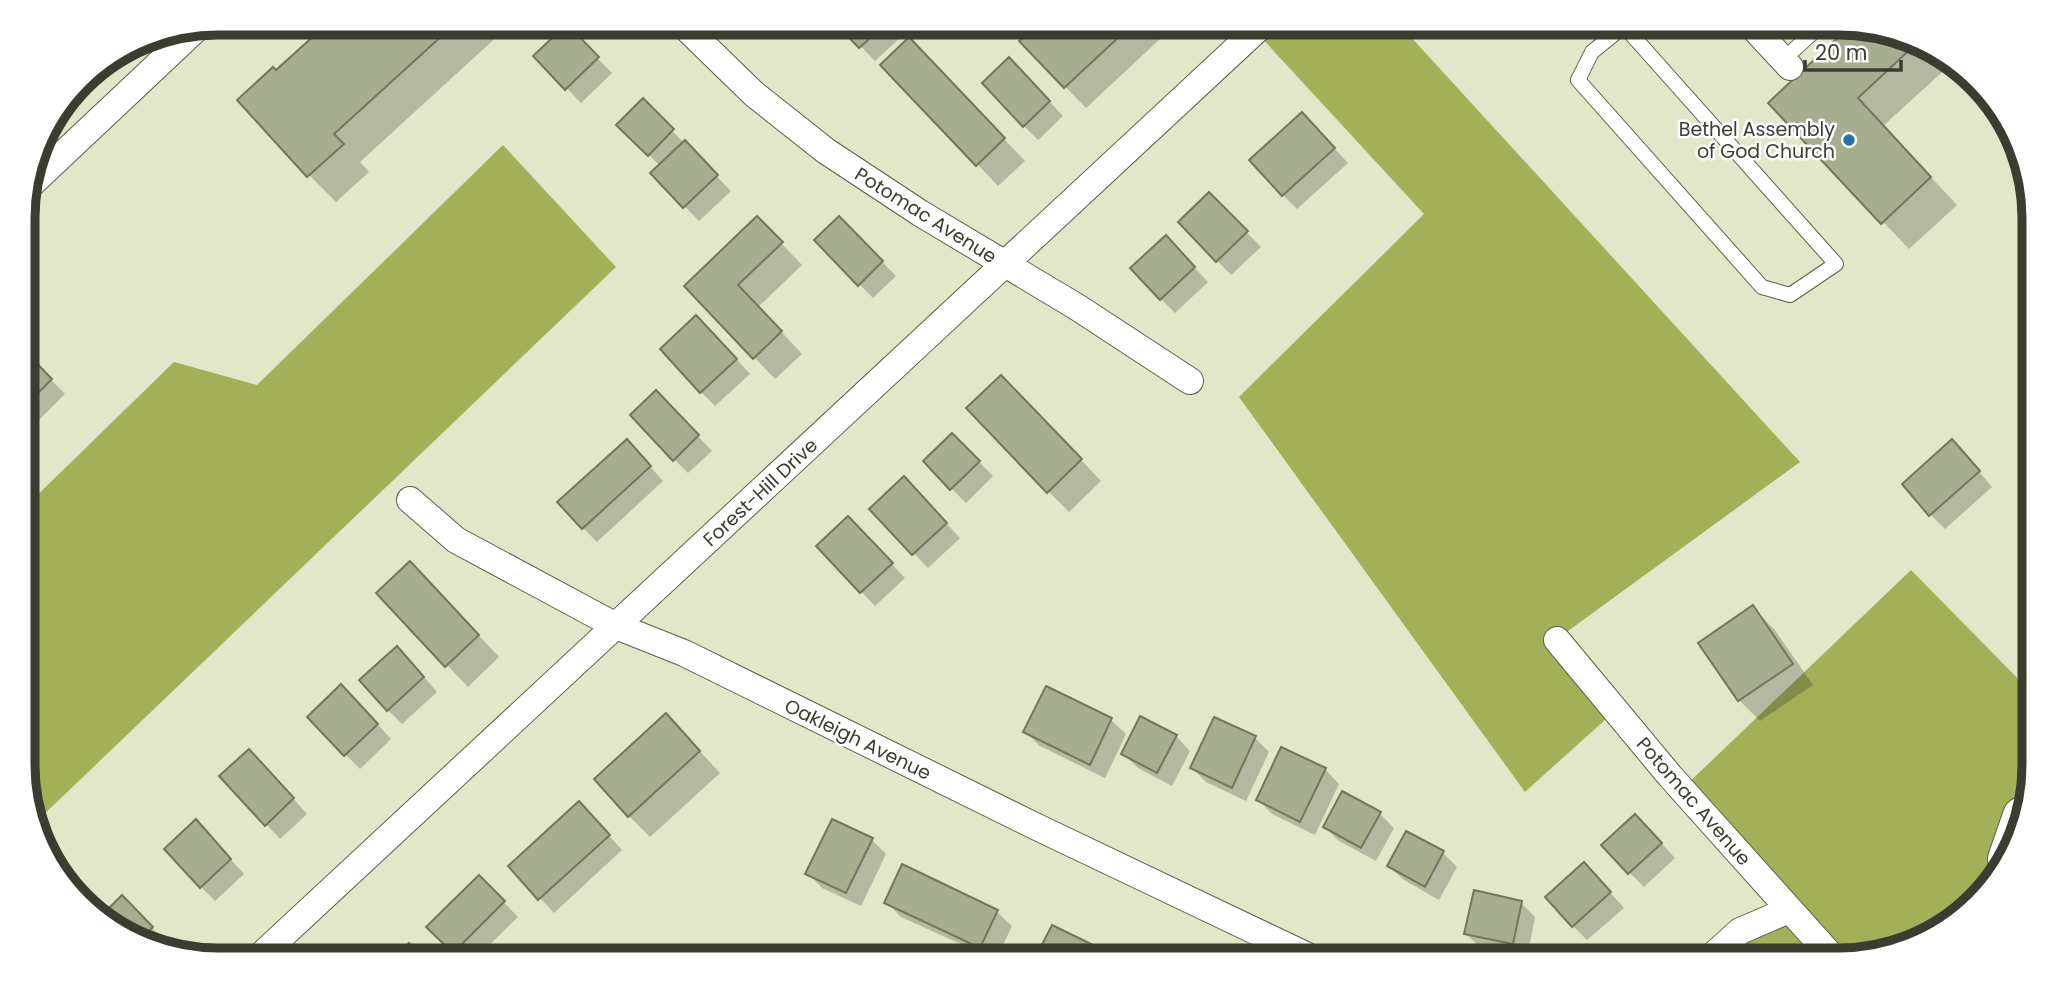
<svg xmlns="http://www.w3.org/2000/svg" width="2057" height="983" viewBox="0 0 2057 983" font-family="Poppins,sans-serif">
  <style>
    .forest { fill: #a4b058 }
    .shadow { fill: #0003 }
    .building { fill: #a7ad8f; stroke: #72775b; stroke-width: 2 }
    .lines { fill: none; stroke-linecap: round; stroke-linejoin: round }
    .lane-casing { stroke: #5b6045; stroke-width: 16 }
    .street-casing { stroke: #5b6045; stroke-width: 28 }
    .secondary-casing { stroke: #5b6045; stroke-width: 40 }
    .lane { stroke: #fff; stroke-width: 14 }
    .street { stroke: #fff; stroke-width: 26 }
    .secondary { stroke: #fff; stroke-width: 38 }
    .poi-dot { fill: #2473a5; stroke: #fff; stroke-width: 2.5 }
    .labels { text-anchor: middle; stroke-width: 5; stroke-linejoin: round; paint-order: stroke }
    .poi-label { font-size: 19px; fill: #3b3d30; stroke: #fff; text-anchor: end }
    .street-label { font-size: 19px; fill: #3b3d30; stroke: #fff }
    .rim { fill: none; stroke: #3b3d30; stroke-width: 9 }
  </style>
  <rect width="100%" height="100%" fill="#e1e7c8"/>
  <g class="forest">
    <path d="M1248 23H1398L1800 462 1557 639 1616 710 1525 792 1239 397 1424 214Z"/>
    <path d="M503 145 616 267 37 821 24 791V508L174 362 257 385Z"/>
    <path d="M1911 570 2034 695V766L2022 816 2007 859 1948 927 1852 960H1708L1788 910 1682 789Z"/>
  </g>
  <g class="shadow">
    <path d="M331 23H512L360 162 369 172 336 202 309 175 276 73Z"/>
    <path d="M838 23H916L875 61Z"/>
    <path d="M1042 23H1144L1160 39 1086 108 1022 42Z"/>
    <path d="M1853 26 1925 43 2001 109 2008 126 1950 65 1883 126 1957 205 1909 249 1770 103Z"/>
    <path d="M567 27 612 73 581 103 536 56Z"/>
    <path d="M930 61 1025 161 998 186 883 65Z"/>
    <path d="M1024 74 1063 116 1038 140 1024 126Z"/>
    <path d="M643 101 731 191 699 221 653 174 660 166 619 125Z"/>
    <path d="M1316 129 1348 163 1297 209 1283 195Z"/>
    <path d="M1209 194 1261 247 1231 275 1180 222Z"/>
    <path d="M757 218 802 265 758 307 802 354 775 379 686 286Z"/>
    <path d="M839 218 896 276 873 298 816 240Z"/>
    <path d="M1180 252 1208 282 1175 313 1161 299Z"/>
    <path d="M711 331 750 374 715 406 701 392Z"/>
    <path d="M24 352 65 394 24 435Z"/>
    <path d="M1022 398 1101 481 1069 512 1048 491Z"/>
    <path d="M670 407 712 451 688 473 674 459Z"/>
    <path d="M952 435 993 476 966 503 925 462Z"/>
    <path d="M641 456 663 481 597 542 583 528Z"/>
    <path d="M1966 456 1992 487 1945 529 1930 514Z"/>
    <path d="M918 493 960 538 928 568 871 509Z"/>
    <path d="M862 532 905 578 875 606 818 546Z"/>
    <path d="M431 584 499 657 468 687 379 593Z"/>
    <path d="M1753 608 1774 629 1813 685 1760 721 1739 700Z"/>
    <path d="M411 662 437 692 402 724 388 710Z"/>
    <path d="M1047 688 1111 720 1126 734 1105 778 1040 746 1025 732Z"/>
    <path d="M356 701 391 739 360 769 309 717Z"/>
    <path d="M1176 736 1190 751 1172 786 1138 768 1123 754Z"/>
    <path d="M687 737 720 773 650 837 629 816Z"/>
    <path d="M1255 738 1269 752 1246 801 1206 782 1192 768Z"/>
    <path d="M263 765 307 814 280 839 266 824Z"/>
    <path d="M1325 769 1339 784 1315 835 1272 814 1258 799Z"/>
    <path d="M1380 814 1394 828 1376 861 1339 841 1325 827Z"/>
    <path d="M593 818 622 850 554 913 510 866Z"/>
    <path d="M1649 830 1675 858 1644 887 1630 873Z"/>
    <path d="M1407 833 1443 853 1457 867 1439 900 1404 880 1389 866Z"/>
    <path d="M210 836 244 874 215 901 201 887Z"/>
    <path d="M872 840 886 854 861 906 822 888 808 873Z"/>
    <path d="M903 867 997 912 1012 926 996 960 901 917 886 902Z"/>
    <path d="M479 877 518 917 474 960H462L429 927Z"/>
    <path d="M1598 879 1624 908 1587 940 1573 926Z"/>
    <path d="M122 898 166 942 161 947 132 940 103 917Z"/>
    <path d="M1521 903 1535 917 1527 958 1481 948 1466 934Z"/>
    <path d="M1052 927 1090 946 1104 960H1036Z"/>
  </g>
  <g class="building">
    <path d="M328 23H456L334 134 344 144 307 177 237 100 273 67 276 70Z"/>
    <path d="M835 23H887L859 48Z"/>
    <path d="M1039 23H1134L1064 88 1019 41Z"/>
    <path d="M567 24 599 57 565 90 533 56Z"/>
    <path d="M1851 25 1919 41 1858 98 1931 177 1881 224 1768 103Z"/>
    <path d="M909 37 1005 138 976 166 880 65Z"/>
    <path d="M1933 50 2001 109 2002 111 1996 117Z"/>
    <path d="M1009 57 1050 101 1023 127 982 83Z"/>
    <path d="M643 98 674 129 648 156 616 125Z"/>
    <path d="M1302 112 1335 148 1282 196 1249 160Z"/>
    <path d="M685 140 718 175 683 208 650 173Z"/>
    <path d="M1209 192 1248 231 1216 262 1178 222Z"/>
    <path d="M757 216 783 242 738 285 782 331 753 359 684 286Z"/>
    <path d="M839 216 883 261 858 286 814 240Z"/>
    <path d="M1166 235 1195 267 1160 300 1130 268Z"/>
    <path d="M696 315 737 359 700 393 660 349Z"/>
    <path d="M24 350 52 379 24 407Z"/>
    <path d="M1001 375 1082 459 1047 493 966 408Z"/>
    <path d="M656 390 699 435 673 461 630 415Z"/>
    <path d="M952 433 980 461 950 490 923 461Z"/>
    <path d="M627 439 651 466 582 529 557 502Z"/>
    <path d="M1952 439 1980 471 1929 516 1902 484Z"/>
    <path d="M904 476 947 523 912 555 869 509Z"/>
    <path d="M848 516 893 563 860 593 816 546Z"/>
    <path d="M410 561 479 635 445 667 376 593Z"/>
    <path d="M1753 605 1793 664 1738 701 1698 643Z"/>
    <path d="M397 646 424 677 387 711 359 680Z"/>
    <path d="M341 684 378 724 344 756 307 717Z"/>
    <path d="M1046 686 1112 718 1090 765 1023 732Z"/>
    <path d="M666 713 700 751 628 817 594 779Z"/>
    <path d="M1140 716 1177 735 1157 773 1121 754Z"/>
    <path d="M1214 717 1256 736 1232 788 1190 768Z"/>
    <path d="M1281 747 1326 768 1300 822 1256 800Z"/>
    <path d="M249 749 294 798 265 826 219 776Z"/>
    <path d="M1342 791 1381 812 1361 848 1323 827Z"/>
    <path d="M579 801 610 835 538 900 508 866Z"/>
    <path d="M1635 814 1662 843 1628 874 1601 845Z"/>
    <path d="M196 819 231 859 200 888 164 849Z"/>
    <path d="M832 819 873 838 846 893 805 874Z"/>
    <path d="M1406 831 1444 851 1425 887 1387 866Z"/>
    <path d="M1584 862 1611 892 1572 927 1545 897Z"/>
    <path d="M902 864 998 910 980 948 884 903Z"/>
    <path d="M479 875 505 901 453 953 426 927Z"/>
    <path d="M1474 890 1522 901 1513 944 1464 934Z"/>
    <path d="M122 895 153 927 138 942 132 940 102 915Z"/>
    <path d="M1052 925 1091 944 1083 960H1034Z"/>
    <path d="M409 943 426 960H391Z"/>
  </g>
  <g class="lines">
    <defs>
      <g id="lane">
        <path d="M1624 26 1836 264 1790 295 1762 287 1578 80 1592 52 1624 26 1628 23"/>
        <path d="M1783 60 1823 23"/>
      </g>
      <g id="street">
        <path d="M681 23 754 94 826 151 920 213 1077 307 1190 381"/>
        <path d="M1749 23 1790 67"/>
        <path d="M28 187 199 26"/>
        <path d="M410 500 456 540 616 626 684 653 1039 828 1316 960"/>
        <path d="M1557 640 1670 776 1835 960"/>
        <path d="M256 960 1264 23"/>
        <path d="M1708 960 1740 931 1789 910"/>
      </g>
      <path id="secondary" d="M2007 859 2022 816"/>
    </defs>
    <use href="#lane" class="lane-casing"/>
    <use href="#street" class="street-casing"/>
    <use href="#secondary" class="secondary-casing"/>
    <use href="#lane" class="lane"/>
    <use href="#street" class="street"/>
    <use href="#secondary" class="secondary"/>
  </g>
  <circle class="poi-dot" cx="1849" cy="140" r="7"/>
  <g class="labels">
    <g class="poi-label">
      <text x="1835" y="136">Bethel Assembly<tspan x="1835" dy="22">of God Church</tspan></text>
    </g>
    <g class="street-label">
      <text transform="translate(926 215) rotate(32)" y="7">Potomac Avenue</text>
      <text transform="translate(760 492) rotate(-43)" y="7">Forest-Hill Drive</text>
      <text transform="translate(858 739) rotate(26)" y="7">Oakleigh Avenue</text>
      <text transform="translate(1694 801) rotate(49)" y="7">Potomac Avenue</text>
    </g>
  </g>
  <path d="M0 0H2057V983H0ZM218 35H1839A183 183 0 0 1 2022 218V765A183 183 0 0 1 1839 948H218A183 183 0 0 1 35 765V218A183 183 0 0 1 218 35Z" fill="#fff" fill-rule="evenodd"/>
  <path class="rim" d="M218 35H1839A183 183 0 0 1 2022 218V765A183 183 0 0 1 1839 948H218A183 183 0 0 1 35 765V218A183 183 0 0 1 218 35Z"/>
  <path d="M1805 60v10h96v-10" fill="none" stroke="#3b3d30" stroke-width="3.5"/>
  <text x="1815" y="60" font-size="21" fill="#3b3d30" stroke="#ffffff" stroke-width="5" paint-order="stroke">20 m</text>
</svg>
